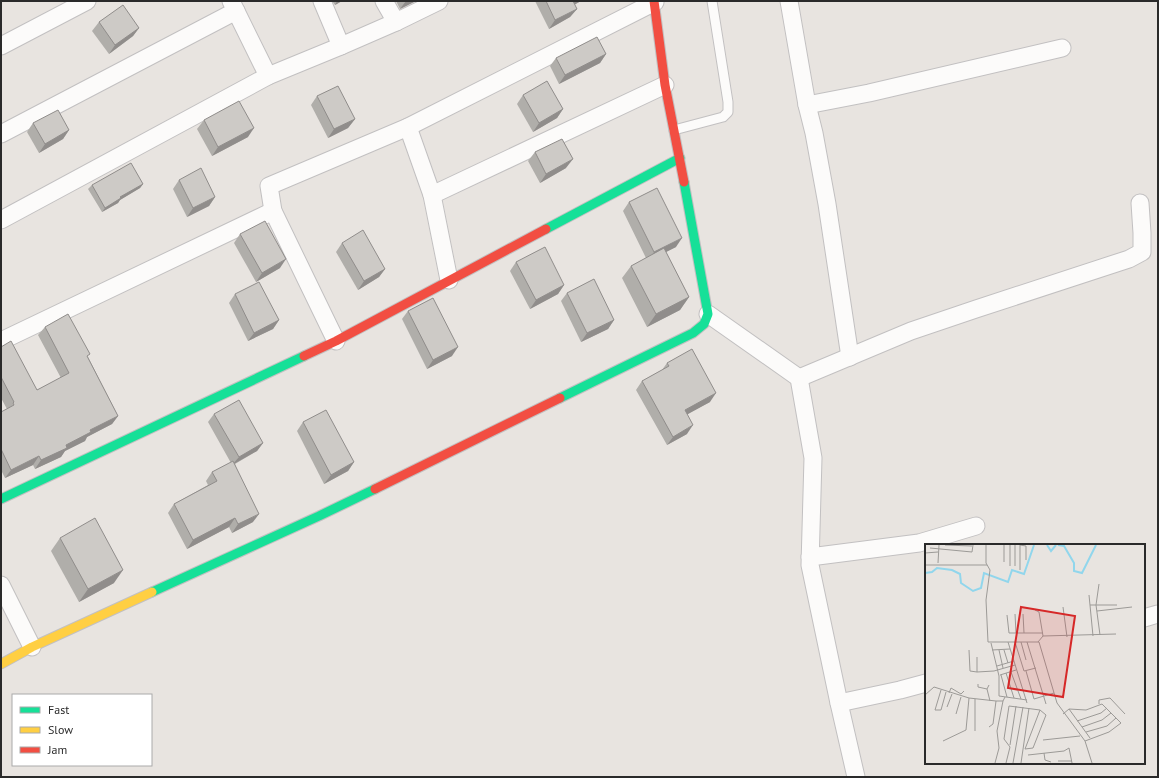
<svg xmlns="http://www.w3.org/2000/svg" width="1159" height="778" viewBox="0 0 1159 778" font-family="'PT Sans',sans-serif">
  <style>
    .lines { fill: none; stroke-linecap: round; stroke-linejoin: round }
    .lane-casing { stroke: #c2c0c1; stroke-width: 11 }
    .street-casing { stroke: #c2c0c1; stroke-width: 19 }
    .fast-casing { stroke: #c2c0c1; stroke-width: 11 }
    .slow-casing { stroke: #c2c0c1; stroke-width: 11 }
    .jam-casing { stroke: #c2c0c1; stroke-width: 11 }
    .lane { stroke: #fcfbfa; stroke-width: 9 }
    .street { stroke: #fcfbfa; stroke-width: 17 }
    .fast { stroke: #16e098; stroke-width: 9 }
    .slow { stroke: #ffcf43; stroke-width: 9 }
    .jam { stroke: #f24e42; stroke-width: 9 }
    .wall { fill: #b0aeaa }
    .shaded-wall { fill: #908d8b }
    .building { fill: #cdcac6; stroke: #908d8b }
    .inset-river { fill: none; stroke: #91d6ec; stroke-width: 2 }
    .inset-road { fill: none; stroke: #9c9a97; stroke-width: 1 }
    .view { fill: #d62828; fill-opacity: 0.15; stroke: #d62828; stroke-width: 2 }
    .inset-edge { fill: none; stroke: #2a2a2a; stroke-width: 2 }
  </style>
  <rect width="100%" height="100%" fill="#e8e4e0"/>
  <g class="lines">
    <defs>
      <path id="lane" d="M674 130 723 117 728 112V102L712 1"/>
      <g id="street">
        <path d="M231 1 268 76"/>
        <path d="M322 1 341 46"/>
        <path d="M384 1 396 22"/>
        <path d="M789 1 807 105 814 133 827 204 841 297 850 357"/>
        <path d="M1 46 87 1"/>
        <path d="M807 105 869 93 1062 48"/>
        <path d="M408 127 432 195 449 280"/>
        <path d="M1 134 236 11"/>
        <path d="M432 195 665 85"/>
        <path d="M1 220 268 76 341 46 396 22 439 1"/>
        <path d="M708 314 799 378 813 458 810 565 839 703 856 777"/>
        <path d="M1 341 273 211"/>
        <path d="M336 341 273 211 269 186 408 127 655 2"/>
        <path d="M799 378 911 331 976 309 1129 259 1142 252V233L1140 203"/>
        <path d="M810 557 919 543 976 526"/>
        <path d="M1 585 32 647"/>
        <path d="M1144 618 1158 614"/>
        <path d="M839 703 900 690 926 683"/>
      </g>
      <g id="fast">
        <path d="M546 229 680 158"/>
        <path d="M560 398 693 333 704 324 708 314 684 182"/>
        <path d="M1 499 304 356"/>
        <path d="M152 592 319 516 375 489"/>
      </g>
      <path id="slow" d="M1 664 32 647 152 592"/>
      <g id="jam">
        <path d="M654 1 665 85 684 182"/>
        <path d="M304 356 336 341 546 229"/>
        <path d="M375 489 560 398"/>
      </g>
    </defs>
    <use href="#lane" class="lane-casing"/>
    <use href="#street" class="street-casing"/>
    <use href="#fast" class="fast-casing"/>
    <use href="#slow" class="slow-casing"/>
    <use href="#jam" class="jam-casing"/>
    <use href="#lane" class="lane"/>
    <use href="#street" class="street"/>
    <use href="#fast" class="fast"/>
    <use href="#slow" class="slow"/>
    <use href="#jam" class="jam"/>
  </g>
  <g class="wall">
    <path d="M332 1H342L335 5Z"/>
    <path d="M396 1H416L400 9Z"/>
    <path d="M535 1H581L574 5 577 9 570 17 549 29Z"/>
    <path d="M99 22 139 28 133 36 109 54 92 31Z"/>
    <path d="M606 54 600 63 559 84 550 66 556 58Z"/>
    <path d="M523 95 563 109 557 118 533 132 517 104Z"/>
    <path d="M317 96 355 119 348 128 328 138 311 105Z"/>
    <path d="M204 120 248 137 212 156 197 129Z"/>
    <path d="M33 123 69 130 63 139 39 153 27 132Z"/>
    <path d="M535 152 566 168 540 183 528 161Z"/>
    <path d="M179 180 215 197 209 206 187 217 173 189Z"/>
    <path d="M143 184 140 188 120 200 118 203 102 212 88 189 92 185Z"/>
    <path d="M629 202 676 247 666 252 689 297 680 310 647 327 622 278 631 266 646 258 623 211Z"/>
    <path d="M240 234 280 268 256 282 234 243Z"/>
    <path d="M342 243 385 269 379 277 358 290 336 252Z"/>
    <path d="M516 262 564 285 558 294 530 309 510 271Z"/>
    <path d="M567 293 614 320 608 329 581 342 561 301Z"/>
    <path d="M235 294 279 320 273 329 248 341 229 303Z"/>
    <path d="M408 311 452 356 427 369 402 319Z"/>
    <path d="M45 327 88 357 118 416 112 424 87 437 85 441 65 451 61 457 35 469 33 465 5 478 1 470V412L7 409 1 398V347L37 390 61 378 38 335Z"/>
    <path d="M667 363 710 402 687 414V434L667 445 636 390 642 381 662 370Z"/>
    <path d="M214 414 263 443 257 451 235 464 253 522 232 533 229 527 187 549 168 513 174 504 208 485 206 481 212 472 231 463 208 422Z"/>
    <path d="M303 422 354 462 348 471 324 484 297 431Z"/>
    <path d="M60 538 114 583 79 602 51 551Z"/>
  </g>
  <g class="shaded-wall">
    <path d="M337 1H342L335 5Z"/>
    <path d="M406 1H416L400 9Z"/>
    <path d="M572 1H581L566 9Z"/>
    <path d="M577 9 570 17 549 29 555 20Z"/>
    <path d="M139 28 133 36 109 54 115 45Z"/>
    <path d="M606 54 600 63 559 84 565 75Z"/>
    <path d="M563 109 557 118 533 132 539 123Z"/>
    <path d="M355 119 348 128 328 138 334 129Z"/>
    <path d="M254 128 248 137 212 156 218 147Z"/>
    <path d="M69 130 63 139 39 153 45 144Z"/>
    <path d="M573 159 566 168 540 183 546 174Z"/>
    <path d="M143 184 140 188 120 200 118 203 102 212 105 208 120 197Z"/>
    <path d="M215 197 209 206 187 217 193 208Z"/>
    <path d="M682 238 676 247 648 261 654 252Z"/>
    <path d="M286 259 280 268 256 282 262 273Z"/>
    <path d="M385 269 379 277 358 290 364 281Z"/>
    <path d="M564 285 558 294 530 309 536 300Z"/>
    <path d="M689 297 680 310 647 327 656 314Z"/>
    <path d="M279 320 273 329 248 341 254 333Z"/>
    <path d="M614 320 608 329 581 342 587 333Z"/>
    <path d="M458 347 452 356 427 369 433 360Z"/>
    <path d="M716 393 710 402 679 419 685 410Z"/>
    <path d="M118 416 112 424 87 437 85 441 65 451 61 457 35 469 41 460 90 430Z"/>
    <path d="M693 425 687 434 667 445 673 437Z"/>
    <path d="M263 443 257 451 232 465 239 457Z"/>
    <path d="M39 456 33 465 5 478 11 470Z"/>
    <path d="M354 462 348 471 324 484 331 475Z"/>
    <path d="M259 514 253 522 232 533 238 524Z"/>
    <path d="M235 518 229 527 187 549 193 540Z"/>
    <path d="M123 570 114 583 79 602 88 589Z"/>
  </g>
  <g class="building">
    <path d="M546 1H573L577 9 555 20Z"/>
    <path d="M123 5 139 28 115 45 99 22Z"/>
    <path d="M597 37 606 54 565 75 556 58Z"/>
    <path d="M547 81 563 109 539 123 523 95Z"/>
    <path d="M338 86 355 119 334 129 317 96Z"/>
    <path d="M239 101 254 128 218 147 204 120Z"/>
    <path d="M58 110 69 130 45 144 33 123Z"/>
    <path d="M562 139 573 159 546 174 535 152Z"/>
    <path d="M131 163 143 184 120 197 121 198 105 208 92 185Z"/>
    <path d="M201 168 215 197 193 208 179 180Z"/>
    <path d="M657 188 682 238 654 252 629 202Z"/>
    <path d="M265 221 286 259 262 273 240 234Z"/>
    <path d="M363 230 385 269 364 281 342 243Z"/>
    <path d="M545 247 564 285 536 300 516 262Z"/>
    <path d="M664 248 689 297 656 314 631 266Z"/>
    <path d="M594 279 614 320 587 333 567 293Z"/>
    <path d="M259 282 279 320 254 333 235 294Z"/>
    <path d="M433 298 458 347 433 360 408 311Z"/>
    <path d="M68 314 90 354 87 356 118 416 90 430 91 432 66 445 67 448 41 460 39 456 11 470 1 449V412L14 405 13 403 14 402 1 377V347L11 341 37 390 69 373 45 327Z"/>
    <path d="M692 349 716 393 685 410 693 425 673 437 642 381 669 366 667 363Z"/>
    <path d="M239 400 263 443 239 457 214 414Z"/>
    <path d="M326 410 354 462 331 475 303 422Z"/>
    <path d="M233 461 259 514 238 524 235 518 193 540 174 504 217 481 212 472Z"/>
    <path d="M95 518 123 570 88 589 60 538Z"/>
  </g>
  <g transform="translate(925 544)">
    <rect width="220" height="220" fill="#e8e4e0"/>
    <path class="inset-river" d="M122 1 126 7 131 1M133 1 139 2 149 19V27L157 29 171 1M0 29 7 28 12 24 27 26 35 30 36 39 48 47 56 44 59 29 83 38 87 26 99 30 109 1"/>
    <path class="inset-road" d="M20 1 47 2M61 1V19L65 26 61 56 63 98H114L132 159 160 197 167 219M79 1V18M95 1 101 2V16M5 4 47 8 48 1M0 9 13 8M13 19 14 1M0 21H62M85 22V1M90 22V1M95 26V1M174 40 171 61 175 91M164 51 168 92M165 61H192M138 63 142 93M110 66 114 68 118 92M172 67 207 63M90 70 91 89M98 70 99 89M82 71 84 89H118M83 98 102 159M90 98 99 127 111 124M96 98 101 116M102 98 121 160M113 98 118 92 191 90M66 99 74 132V152L102 156M44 106 45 127 52 128M67 106 85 105M74 106 78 124M79 106 83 119M52 113V128L69 127 90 121M72 122 89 117M101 127 109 155 129 149M86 128 96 155M81 129 89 154M75 131 91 126M76 131 82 153M53 140V143L62 145 64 141M62 145 65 157M16 146 10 166H16L21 148M24 149 26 144 36 150 39 147M0 151 9 143 44 154 71 157H78L80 153M174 160V156L185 154 200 170M22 163 27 150M144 165 165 194M31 170 36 153M138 170 144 165 161 166 177 160 196 179 184 188 160 197M152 177 176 169 182 164M64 183 68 180 71 157M157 183 177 176 186 169M50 187V155M161 188 182 182 191 174M118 196 155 192M18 197 41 186 44 154M85 201 91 162M119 209 120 216 126 218M103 211 139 207 144 204 147 219M133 217H147M70 219 74 204 72 187 78 157M81 219 85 203 79 195 84 162 115 166 121 171 108 204 100 205 115 166M88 219 98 163M96 219 104 164"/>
    <path class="view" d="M96 63 150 72 138 153 83 144Z"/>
    <rect width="220" height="220" class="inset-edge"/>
  </g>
  <rect width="1159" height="778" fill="none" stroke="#2a2a2a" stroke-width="4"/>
  <rect x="12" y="694" width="140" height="72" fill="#ffffff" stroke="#aaaaaa"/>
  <rect x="20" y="707" width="20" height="6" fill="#16e098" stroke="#aaaaaa"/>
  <text x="48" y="714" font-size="12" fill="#2a2a2a">Fast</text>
  <rect x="20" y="727" width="20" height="6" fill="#ffcf43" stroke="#aaaaaa"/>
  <text x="48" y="734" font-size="12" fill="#2a2a2a">Slow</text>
  <rect x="20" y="747" width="20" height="6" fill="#f24e42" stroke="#aaaaaa"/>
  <text x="48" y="754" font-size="12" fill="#2a2a2a">Jam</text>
</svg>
